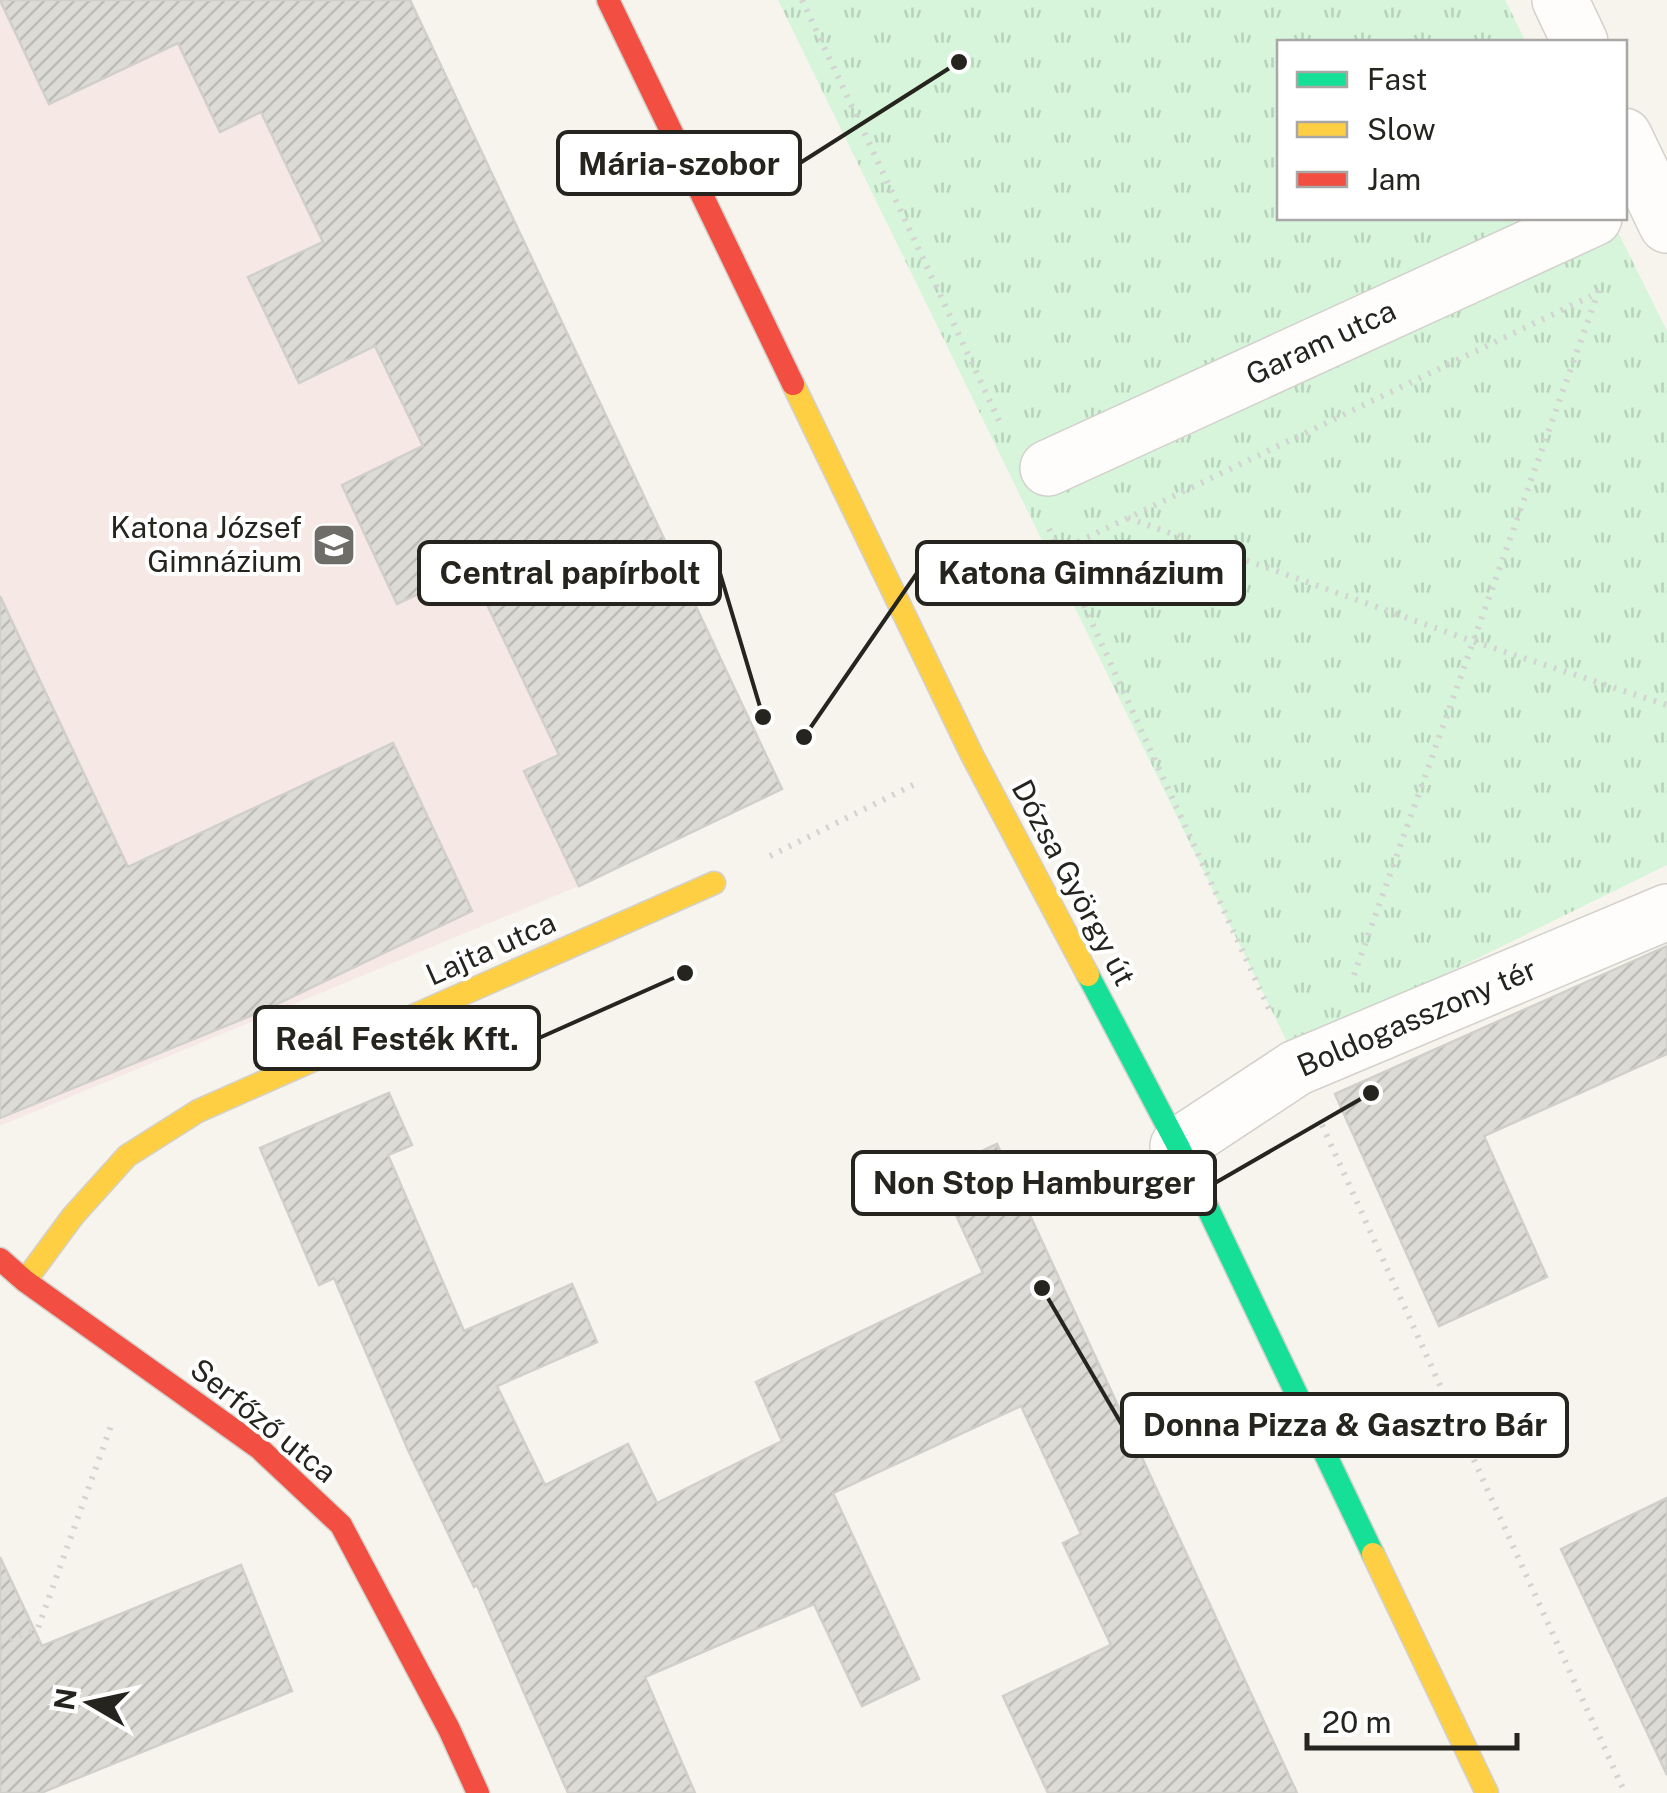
<svg xmlns="http://www.w3.org/2000/svg" width="1667" height="1793" viewBox="0 0 1667 1793" font-family="'Public Sans',sans-serif">
  <style>
    .education { fill: #f6e9e5 }
    .park { fill: url(#park-tufts) }
    .building { fill: url(#building-hatch); stroke: #d1cfc9; stroke-width: 2.5 }
    .lines { fill: none; stroke-linecap: round; stroke-linejoin: round }
    .street-casing { stroke: #d2d1cb; stroke-width: 58 }
    .fast-casing { stroke: #d2d1cb; stroke-width: 25 }
    .slow-casing { stroke: #d2d1cb; stroke-width: 25 }
    .jam-casing { stroke: #d2d1cb; stroke-width: 25 }
    .path { stroke: #d3d3d1; stroke-width: 6; stroke-dasharray: 2.5 8; stroke-linecap: butt }
    .street { stroke: #fefdfc; stroke-width: 55 }
    .fast { stroke: #16e098; stroke-width: 22 }
    .slow { stroke: #ffcf43; stroke-width: 22 }
    .jam { stroke: #f24e42; stroke-width: 22 }
    .labels { text-anchor: middle; stroke-width: 8; stroke-linejoin: round; paint-order: stroke }
    .street-label { font-size: 30px; fill: #25241f; stroke: #fff }
    .poi-label { font-size: 30px; fill: #25241f; stroke: #fff; text-anchor: end }
    .leader { fill: none; stroke: #25241f; stroke-width: 4 }
    .callout-dot { fill: #25241f; stroke: #fff; stroke-width: 4 }
    .callout { fill: #fff; stroke: #25241f; stroke-width: 4 }
    .callout-label { font-size: 32px; text-anchor: middle; font-weight: bold; fill: #25241f }
  </style>
  <defs>
    <pattern id="park-tufts" width="24" height="20" patternUnits="userSpaceOnUse" patternTransform="scale(2.5)"><rect width="24" height="20" fill="#d6f5db"/><path d="M3 7l-1-3M5 7V3M7 7l1-3M15 17l-1-3M17 17v-4M19 17l1-3" fill="none" stroke="#b8d2bc"/></pattern>
    <pattern id="building-hatch" width="6" height="6" patternUnits="userSpaceOnUse" patternTransform="scale(2.5)"><rect width="6" height="6" fill="#dcdbd5"/><path d="M-1 1l2-2M0 6l6-6M5 7l2-2" fill="none" stroke="#bdbcb6"/></pattern>
  </defs>
  <rect width="100%" height="100%" fill="#f6f4ed"/>
  <path class="education" d="M0 0H410L782 789 579 886 0 1126Z"/>
  <path class="park" d="M778 0H1505L1526 42H1280V218H1611L1667 331V865L1291 1050Z"/>
  <g class="building">
    <path d="M0 0H410L782 789 579 886 524 771 559 755 470 569 397 604 342 485 423 446 375 346 299 383 248 277 323 242 261 112 220 132 178 43 49 104Z"/>
    <path d="M0 596 128 867 393 743 472 911 260 1012 0 1118Z"/>
    <path d="M1667 946V1054L1484 1136 1547 1277 1439 1326 1335 1094Z"/>
    <path d="M389 1093 412 1145 388 1155 464 1331 572 1284 597 1342 497 1386 545 1485 628 1444 657 1503 782 1441 756 1382 983 1273 936 1172 997 1144 1297 1793H1048L1003 1696 1111 1645 1063 1543 1081 1534 1021 1406 833 1493 919 1679 862 1706 814 1604 645 1677 695 1793H568L477 1585 474 1587 408 1450 334 1278 319 1285 260 1148Z"/>
    <path d="M1667 1498V1775L1561 1549Z"/>
    <path d="M0 1557 42 1646 241 1565 292 1691 41 1793H0Z"/>
  </g>
  <g class="lines">
    <defs>
      <g id="street">
        <path d="M1560 0 1580 42"/>
        <path d="M1624 136 1667 225"/>
        <path d="M1048 468 1594 218"/>
        <path d="M1178 1146 1296 1068 1667 912"/>
      </g>
      <path id="fast" d="M1088 975 1178 1146 1373 1554"/>
      <g id="slow">
        <path d="M793 384 972 755 1088 975"/>
        <path d="M25 1281 73 1216 127 1156 198 1111 714 883"/>
        <path d="M1373 1554 1487 1793"/>
      </g>
      <g id="jam">
        <path d="M608 0 793 384"/>
        <path d="M0 1259 25 1281 259 1448 341 1525 449 1729 478 1793"/>
      </g>
    </defs>
    <use href="#street" class="street-casing"/>
    <use href="#fast" class="fast-casing"/>
    <use href="#slow" class="slow-casing"/>
    <use href="#jam" class="jam-casing"/>
    <g class="path">
      <path d="M802 0 1002 427"/>
      <path d="M1128 518 1472 641 1667 705"/>
      <path d="M1049 529 1269 1009"/>
      <path d="M1059 551 1591 296"/>
      <path d="M770 856 915 784"/>
      <path d="M1354 975 1599 290"/>
      <path d="M1322 1125 1625 1793"/>
      <path d="M0 1644 38 1628 112 1423"/>
    </g>
    <use href="#street" class="street"/>
    <use href="#fast" class="fast"/>
    <use href="#slow" class="slow"/>
    <use href="#jam" class="jam"/>
  </g>
  <defs>
    <symbol id="school-square" viewBox="-11 -11 22 22"><rect x="-9" y="-9" width="18" height="18" rx="4" fill="#6e6d67" stroke="#fff"/><path d="M0-5L7-2L0 1L-7-2ZM-4 1L0 2.5L4 1V4Q0 6-4 4Z" fill="#fff"/></symbol>
  </defs>
  <g fill-rule="evenodd">
    <use href="#school-square" x="309" y="520" width="50" height="50"/>
  </g>
  <g class="labels">
    <g class="street-label">
      <text transform="translate(1321 343) rotate(-25)" y="10">Garam utca</text>
      <text transform="translate(1073 883) rotate(62)" y="10">Dózsa György út</text>
      <text transform="translate(491 949) rotate(-24)" y="10">Lajta utca</text>
      <text transform="translate(1417 1018) rotate(-23)" y="10">Boldogasszony tér</text>
      <text transform="translate(263 1421) rotate(39)" y="10">Serfőző utca</text>
    </g>
    <g class="poi-label">
      <text x="302" y="538">Katona József<tspan x="302" dy="34">Gimnázium</tspan></text>
    </g>
  </g>
  <path class="leader" d="M959 62L800 163M763 717L720 573M804 737L917 573M685 973L539 1038M1371 1093L1215 1183M1042 1288L1122 1425"/>
  <g class="callout-dot">
    <circle cx="959" cy="62" r="10"/>
    <circle cx="763" cy="717" r="10"/>
    <circle cx="804" cy="737" r="10"/>
    <circle cx="685" cy="973" r="10"/>
    <circle cx="1371" cy="1093" r="10"/>
    <circle cx="1042" cy="1288" r="10"/>
  </g>
  <g class="callout">
    <rect x="558" y="132" width="242" height="62" rx="10"/>
    <rect x="419" y="542" width="301" height="62" rx="10"/>
    <rect x="917" y="542" width="327" height="62" rx="10"/>
    <rect x="255" y="1007" width="284" height="62" rx="10"/>
    <rect x="853" y="1152" width="362" height="62" rx="10"/>
    <rect x="1122" y="1394" width="445" height="62" rx="10"/>
  </g>
  <g class="callout-label">
    <text x="679" y="175">Mária-szobor</text>
    <text x="570" y="584">Central papírbolt</text>
    <text x="1081" y="584">Katona Gimnázium</text>
    <text x="397" y="1050">Reál Festék Kft.</text>
    <text x="1034" y="1194">Non Stop Hamburger</text>
    <text x="1345" y="1436">Donna Pizza &amp; Gasztro Bár</text>
  </g>
  <rect x="1277" y="40" width="350" height="180" fill="#ffffff" stroke="#a8a7a5" stroke-width="2.5"/>
  <rect x="1297" y="72" width="50" height="15" fill="#16e098" stroke="#a8a7a5" stroke-width="2.5"/>
  <text x="1367" y="90" font-size="30" fill="#25241f">Fast</text>
  <rect x="1297" y="122" width="50" height="15" fill="#ffcf43" stroke="#a8a7a5" stroke-width="2.5"/>
  <text x="1367" y="140" font-size="30" fill="#25241f">Slow</text>
  <rect x="1297" y="172" width="50" height="15" fill="#f24e42" stroke="#a8a7a5" stroke-width="2.5"/>
  <text x="1367" y="190" font-size="30" fill="#25241f">Jam</text>
  <g transform="translate(90 1703) rotate(279)" stroke="#ffffff" stroke-width="8" paint-order="stroke">
  <path d="M0-8L18 38L0 25L-18 38Z" fill="#25241f"/>
  <text y="-15" font-size="28" font-weight="bold" text-anchor="middle" fill="#25241f">N</text>
  </g>
  <path d="M1307 1733v15h210v-15" fill="none" stroke="#25241f" stroke-width="5"/>
  <text x="1322" y="1733" font-size="30" fill="#25241f" stroke="#ffffff" stroke-width="8" paint-order="stroke">20 m</text>
</svg>
